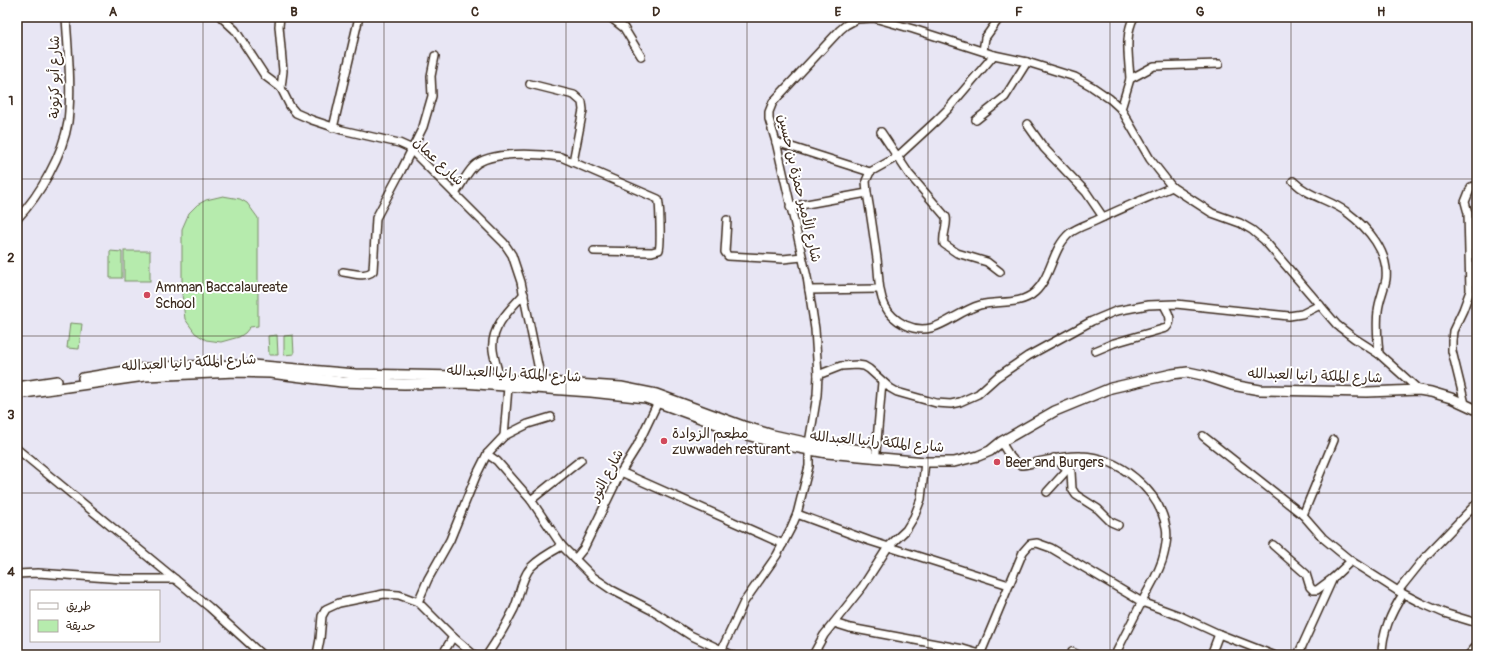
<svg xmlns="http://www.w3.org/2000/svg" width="1494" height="672" viewBox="0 0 1494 672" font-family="Pangolin,'Playpen Sans Arabic',sans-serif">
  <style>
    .green { fill: #b6ebad; stroke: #788a66 }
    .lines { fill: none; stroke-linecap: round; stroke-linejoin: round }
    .minor-casing { stroke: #3b2a1e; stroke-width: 10 }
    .major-casing { stroke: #3b2a1e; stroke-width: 12 }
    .minor { stroke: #fff; stroke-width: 7 }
    .major { stroke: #fff; stroke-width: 9 }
    .grid { fill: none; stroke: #3b2a1e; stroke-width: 1; stroke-opacity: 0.55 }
    .poi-dot { fill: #d1495b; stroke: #fff; stroke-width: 1.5 }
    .labels { text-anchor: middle; stroke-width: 4; stroke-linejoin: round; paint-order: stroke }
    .street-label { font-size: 14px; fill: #3b2a1e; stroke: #fff }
    .poi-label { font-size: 14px; fill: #3b2a1e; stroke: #fff; text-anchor: start }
    .neatline { fill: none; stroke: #3b2a1e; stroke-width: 1.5 }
    .grid-label { font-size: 13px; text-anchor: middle; font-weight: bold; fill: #3b2a1e }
  </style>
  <rect width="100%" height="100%" fill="#e8e6f4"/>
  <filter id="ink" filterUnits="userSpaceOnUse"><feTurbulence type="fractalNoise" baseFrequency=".025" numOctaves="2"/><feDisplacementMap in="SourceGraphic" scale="8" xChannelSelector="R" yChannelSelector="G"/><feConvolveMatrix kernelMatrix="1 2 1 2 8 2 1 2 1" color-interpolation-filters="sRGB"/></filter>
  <g filter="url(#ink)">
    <g class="green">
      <path d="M223 196 240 199 247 203 258 218V326L250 327 245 333 239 337 221 342 206 340 195 333 185 319 182 294V229L189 213 197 205 206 200Z"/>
      <path d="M110 251 122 252V278H110Z"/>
      <rect x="124" y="251" width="26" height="30"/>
      <path d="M70 323 82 324 79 349 67 348Z"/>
      <path d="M277 335 278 355H269L268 336Z"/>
      <path d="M293 335 294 354 284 355V336Z"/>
    </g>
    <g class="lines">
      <defs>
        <g id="minor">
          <path d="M221 17 235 30 265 76 281 88 290 106 296 113 312 120 342 130 399 143 408 147 504 243 512 255 521 282 539 370V382"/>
          <path d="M280 17 279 26 283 71 281 88"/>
          <path d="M610 17 624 28 641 56"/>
          <path d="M983 51 985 38 1000 17"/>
          <path d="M1130 79C1129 59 1124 35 1134 17"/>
          <path d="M530 84 574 95 582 102 583 110 573 162"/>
          <path d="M1121 109 1130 79 1154 66 1219 64"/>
          <path d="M976 120 1005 97 1027 62"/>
          <path d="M1027 124 1044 148 1086 192 1103 217"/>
          <path d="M333 128 359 17"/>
          <path d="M881 132 909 174 946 217C948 226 942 234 944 244L957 253 987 262 1000 272"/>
          <path d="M776 142 870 172"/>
          <path d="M1293 181C1310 198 1330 199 1348 213 1368 228 1389 252 1386 279 1384 290 1379 300 1378 311 1376 325 1378 340 1379 354"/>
          <path d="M867 193C871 215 874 237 877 259 879 275 878 292 885 306 889 314 897 321 905 325 935 339 952 313 980 305 997 300 1020 306 1035 292 1052 276 1052 248 1070 233 1078 227 1089 224 1097 220 1122 208 1147 198 1172 187"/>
          <path d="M455 194C461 185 466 174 474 166 490 150 541 154 561 157L658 199C660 202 661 246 659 250L652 252 594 251"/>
          <path d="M790 207 867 193 866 181 870 172 897 157 936 121 948 109 994 55"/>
          <path d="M17 219C40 195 63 154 68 122 72 88 68 51 66 17"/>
          <path d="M727 220 725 252 728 256 783 259 802 257"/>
          <path d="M343 272C353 273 365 278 373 271L376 218 401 171 423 127 432 96 431 76 435 56"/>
          <path d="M809 290 879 289"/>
          <path d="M1095 351 1114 343 1166 328C1174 320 1168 313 1164 305"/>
          <path d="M499 375C497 367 494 358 493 350 490 328 510 309 524 294"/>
          <path d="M818 375 841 366 857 365 864 366 869 369 890 388 897 392 936 403 951 404 960 402 978 394 997 377 1028 356 1092 321 1116 311 1148 305 1176 304 1289 316 1302 314 1320 305"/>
          <path d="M1465 404 1452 351V341L1453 331 1463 310 1470 291 1468 213 1465 202 1471 187 1474 186 1477 187"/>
          <path d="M504 436 528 424 551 417"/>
          <path d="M1203 436 1303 515 1323 538 1351 561 1398 591 1421 603 1444 613 1477 623"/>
          <path d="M1001 442C1006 450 1012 463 1022 465 1042 462 1061 455 1081 456 1119 457 1159 490 1166 527 1168 536 1166 545 1164 554 1161 569 1152 583 1145 596 1135 615 1125 635 1115 655"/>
          <path d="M17 449 209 607 262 655"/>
          <path d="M876 452 882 382"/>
          <path d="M487 454 497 461 531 500 562 546 593 577 612 590 651 610 690 635 732 655"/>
          <path d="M1054 458 1071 472 1072 489 1076 495 1098 509 1111 522 1118 525"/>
          <path d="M621 472 783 544"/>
          <path d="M1047 492 1067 470"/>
          <path d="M531 500 581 460"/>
          <path d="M797 514 870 541 1009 585"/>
          <path d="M1303 515 1334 440"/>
          <path d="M1273 545 1306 574 1310 587 1313 590H1317L1333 578"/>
          <path d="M575 559 584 548 621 472 636 448 658 402"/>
          <path d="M17 574 38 573 123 579H175"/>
          <path d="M1398 591 1426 556 1477 503"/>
          <path d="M418 602 428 579 450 540 476 476 487 454 504 436 508 387"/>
          <path d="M834 623 850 628 963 649 980 654"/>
          <path d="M721 651 744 602 777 555 791 528 797 514 809 466V443L817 395 818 375 815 329 807 277 776 142 769 119V112L773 102 840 30 846 25 857 19 874 18 913 29 994 55 1027 62 1075 77 1091 86 1110 99 1121 109 1150 159 1172 187 1212 213 1240 223 1252 230 1264 240 1337 325 1354 338 1379 354 1419 390"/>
          <path d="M1072 652 1078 655"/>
          <path d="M317 655 320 639 322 616 326 609 339 603 384 594 399 595 418 602 453 637 474 655"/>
          <path d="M442 655 453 637"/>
          <path d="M487 655C497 640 506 625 514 609 520 596 521 578 531 567 540 558 551 552 562 546"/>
          <path d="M813 655 824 635 863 586 888 547 906 530 914 517 921 499 925 462"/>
          <path d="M980 655 1023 552 1030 544 1037 543 1051 548 1142 602 1180 616 1219 634 1273 655"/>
          <path d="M1211 655 1219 634"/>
          <path d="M1298 655 1333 578 1351 561"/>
          <path d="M1382 655C1382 632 1391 613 1403 594"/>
        </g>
        <g id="major">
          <path d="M83 378 138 369 179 366 252 365 355 374 458 376 621 387 656 394 743 426 773 435 809 443 868 451"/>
          <path d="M17 387 57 381"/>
          <path d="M17 394 145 376 236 372 270 373 342 382 404 384 463 383 591 392 646 398 747 435 783 445 827 453 925 462H954L978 456 990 451 1001 442 1055 411 1111 388 1172 374 1188 372 1202 375 1232 385 1260 390 1367 392 1419 390 1431 392 1451 398 1477 410"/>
          <path d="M1470 655 1477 647"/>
        </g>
      </defs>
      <use href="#minor" class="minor-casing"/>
      <use href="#major" class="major-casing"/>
      <use href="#minor" class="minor"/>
      <use href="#major" class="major"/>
    </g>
  </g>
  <path class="grid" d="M203 17V655M384 17V655M566 17V655M747 17V655M928 17V655M1110 17V655M1291 17V655M17 179H1477M17 336H1477M17 493H1477"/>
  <g class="poi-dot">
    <circle cx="147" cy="295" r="4"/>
    <circle cx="664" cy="441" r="4"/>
    <circle cx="997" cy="462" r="4"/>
  </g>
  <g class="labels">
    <g class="street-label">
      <text transform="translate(54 77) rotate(-90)" y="5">شارع أبو كرتونة</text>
      <text transform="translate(439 161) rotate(43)" y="5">شارع عمان</text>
      <text transform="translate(800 188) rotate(77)" y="5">شارع الأمير حمزة بن حسين</text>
      <text transform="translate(189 362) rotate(-3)" y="5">شارع الملكة رانيا العبدالله</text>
      <text transform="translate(514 373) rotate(3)" y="5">شارع الملكة رانيا العبدالله</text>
      <text transform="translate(1315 375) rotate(2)" y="5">شارع الملكة رانيا العبدالله</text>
      <text transform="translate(877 441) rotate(5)" y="5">شارع الملكة رانيا العبدالله</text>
      <text transform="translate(606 475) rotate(-62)" y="5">شارع النور</text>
    </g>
    <g class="poi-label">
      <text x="155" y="292">Amman Baccalaureate<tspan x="155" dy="16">School</tspan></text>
      <text x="672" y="438">مطعم الزوادة<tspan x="672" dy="16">zuwwadeh resturant</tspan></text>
      <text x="1005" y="467">Beer and Burgers</text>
    </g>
  </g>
  <rect width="1494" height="672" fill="none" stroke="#fff" stroke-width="44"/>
  <rect x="30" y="590" width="130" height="52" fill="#ffffff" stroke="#b1aaa5"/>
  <rect x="38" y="603" width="20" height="6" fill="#ffffff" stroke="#b1aaa5"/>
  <text x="66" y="610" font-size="12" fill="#3b2a1e">طريق</text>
  <rect x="38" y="620" width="20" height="12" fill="#b6ebad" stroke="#b1aaa5"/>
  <text x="66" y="630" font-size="12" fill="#3b2a1e">حديقة</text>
  <rect x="22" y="22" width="1450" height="628" class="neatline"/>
  <g class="grid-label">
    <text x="113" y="16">A</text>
    <text x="294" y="16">B</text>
    <text x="475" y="16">C</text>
    <text x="656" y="16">D</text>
    <text x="838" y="16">E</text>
    <text x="1019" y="16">F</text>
    <text x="1200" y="16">G</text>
    <text x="1381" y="16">H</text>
    <text x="11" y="105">1</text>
    <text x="11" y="262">2</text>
    <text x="11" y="419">3</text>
    <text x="11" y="576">4</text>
  </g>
</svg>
